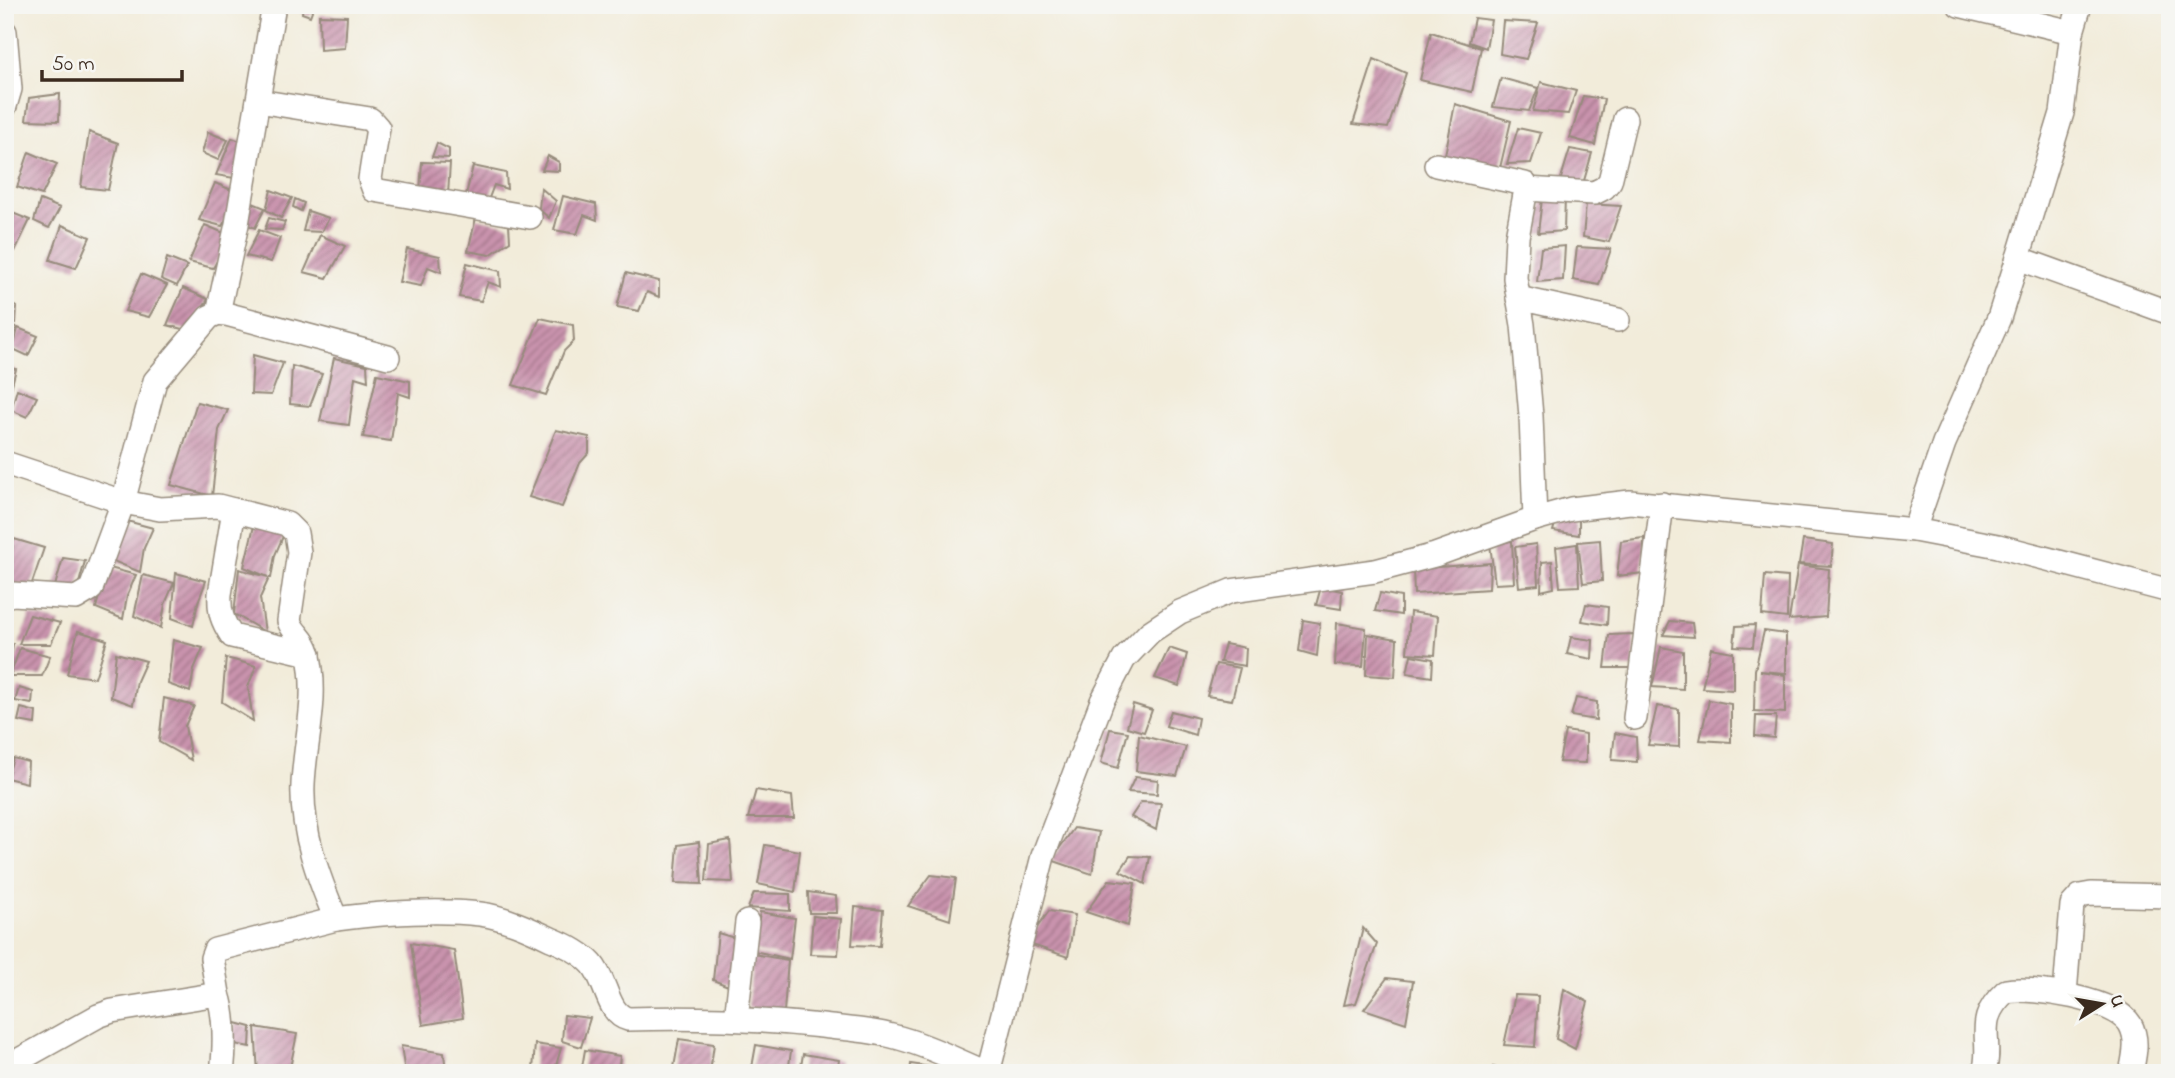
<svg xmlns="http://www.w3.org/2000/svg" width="2175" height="1078" viewBox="0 0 2175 1078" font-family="'Indie Flower',sans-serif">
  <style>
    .building { fill: url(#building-hatch) }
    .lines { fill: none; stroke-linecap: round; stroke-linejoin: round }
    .minor-casing { stroke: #968b7c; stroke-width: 26 }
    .minor { stroke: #fff; stroke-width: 23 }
  </style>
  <defs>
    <pattern id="building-hatch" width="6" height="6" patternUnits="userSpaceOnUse" patternTransform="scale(1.75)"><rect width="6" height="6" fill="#c993ad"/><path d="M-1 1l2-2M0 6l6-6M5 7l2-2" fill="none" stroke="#a4788c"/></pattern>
  </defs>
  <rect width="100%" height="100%" fill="#f6f6f2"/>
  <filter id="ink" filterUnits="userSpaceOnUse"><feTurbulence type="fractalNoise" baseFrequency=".0143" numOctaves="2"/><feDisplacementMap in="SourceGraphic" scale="14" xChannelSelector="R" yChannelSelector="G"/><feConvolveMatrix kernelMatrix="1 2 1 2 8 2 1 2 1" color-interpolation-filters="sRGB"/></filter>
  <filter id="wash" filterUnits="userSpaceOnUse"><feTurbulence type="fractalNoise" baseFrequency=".00686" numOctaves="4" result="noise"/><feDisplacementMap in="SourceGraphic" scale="28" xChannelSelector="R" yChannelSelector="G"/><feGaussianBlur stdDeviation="1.57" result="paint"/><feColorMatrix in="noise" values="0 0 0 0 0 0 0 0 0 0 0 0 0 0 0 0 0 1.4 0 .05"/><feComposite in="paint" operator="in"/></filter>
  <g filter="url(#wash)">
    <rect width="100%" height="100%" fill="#f2ecda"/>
    <g id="blocks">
      <g class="building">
        <path d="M303 5 313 8 310 16 302 13Z"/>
        <path d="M400 5H417V9L400 7Z"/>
        <path d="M319 15 347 16 345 48 320 50Z"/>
        <path d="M1474 18 1491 20 1486 48 1469 42Z"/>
        <path d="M1503 21 1538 23 1526 59 1500 54Z"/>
        <path d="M1431 32 1481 48 1472 92 1420 80Z"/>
        <path d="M1374 59 1406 73 1388 128 1353 124Z"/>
        <path d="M1501 78 1538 88 1529 111 1493 107Z"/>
        <path d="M1541 82 1576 91 1568 114 1533 111Z"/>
        <path d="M60 94 59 121 26 120 29 98Z"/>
        <path d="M1583 96 1604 99 1595 145 1570 138Z"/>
        <path d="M1455 104 1511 121 1500 168 1444 160Z"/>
        <path d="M1518 128 1541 133 1531 163 1507 164Z"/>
        <path d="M89 132 118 143 108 190 81 187Z"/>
        <path d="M208 132 228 140 218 160 202 153Z"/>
        <path d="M232 138 249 144 234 178 216 175Z"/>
        <path d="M437 143 449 149V158L432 157Z"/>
        <path d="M1570 149 1592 153 1583 184 1559 185Z"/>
        <path d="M29 152 57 164 42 195 17 187Z"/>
        <path d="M548 156 559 162V171L542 170Z"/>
        <path d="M422 162 450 163 448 195 420 192Z"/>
        <path d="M473 166 506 173 507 189 494 185 487 203 465 199Z"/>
        <path d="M215 183 241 194 222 226 199 220Z"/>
        <path d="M541 188 556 201 549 218 539 209Z"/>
        <path d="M271 190 292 198 281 218 266 210Z"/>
        <path d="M563 196 596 204 597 220 584 215 577 234 554 230Z"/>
        <path d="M1565 196 1564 231 1538 233 1542 199Z"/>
        <path d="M295 199 304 203 301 211 293 207Z"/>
        <path d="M40 200 60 208 49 228 34 221Z"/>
        <path d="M245 200 265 208 255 228 239 221Z"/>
        <path d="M1586 204 1621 206 1609 242 1583 237Z"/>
        <path d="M5 210 30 220 15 251 5 248Z"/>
        <path d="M308 211 329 218 321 232 303 231Z"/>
        <path d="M269 218 285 222 282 230 265 229Z"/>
        <path d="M476 218 509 225 510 241 490 255 468 251Z"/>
        <path d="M62 225 90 237 76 268 50 260Z"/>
        <path d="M205 225 231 236 213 268 189 262Z"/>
        <path d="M259 230 280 238 271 262 246 256Z"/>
        <path d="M320 235 345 246 327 278 304 272Z"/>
        <path d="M1565 246 1563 280 1537 282 1541 248Z"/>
        <path d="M1577 247 1611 249 1599 285 1573 280Z"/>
        <path d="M407 249 440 256 441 272 428 267 421 286 399 282Z"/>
        <path d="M167 258 187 266 177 286 161 279Z"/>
        <path d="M467 263 500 271 501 287 488 282 481 301 459 297Z"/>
        <path d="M626 273 659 281V297L647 292 639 311 617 307Z"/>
        <path d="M141 274 167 285 149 317 125 311Z"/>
        <path d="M183 288 208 299 190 331 167 325Z"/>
        <path d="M5 303 17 307 16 323 5 320Z"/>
        <path d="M540 318 573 325 574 341 564 351 546 395 513 385Z"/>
        <path d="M5 323 16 327 5 350Z"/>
        <path d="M18 328 38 336 28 356 13 349Z"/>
        <path d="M253 355 283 363 271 395 251 394Z"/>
        <path d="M334 358 367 365 368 381 355 377 349 425 320 421Z"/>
        <path d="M292 366 322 374 310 406 290 404Z"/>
        <path d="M5 367 16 369 6 408 5 407Z"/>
        <path d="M377 374 410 381V397L398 393 391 441 363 437Z"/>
        <path d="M17 389 37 397 27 417 11 410Z"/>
        <path d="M197 402 228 410 219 430 212 496 171 485Z"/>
        <path d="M556 430 589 437V453L580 463 562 507 529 497Z"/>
        <path d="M1558 514 1579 517V535L1553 531Z"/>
        <path d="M123 520 153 528 144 548 140 572 113 561Z"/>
        <path d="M254 526 284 534 275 555 271 578H269L260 598 265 632 234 614 239 569 268 577 244 567Z"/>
        <path d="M1644 538 1643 573 1617 576 1621 541Z"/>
        <path d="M14 539 44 548 31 586 5 583Z"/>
        <path d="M1600 540 1602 581 1583 583 1578 542Z"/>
        <path d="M1803 540 1833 544 1831 566 1799 564Z"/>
        <path d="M1512 541 1514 583 1495 584 1490 544Z"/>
        <path d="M1536 544 1538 585 1519 587 1515 547Z"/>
        <path d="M1577 544 1579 586 1560 587 1556 547Z"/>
        <path d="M63 558 85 561 76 594 55 586Z"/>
        <path d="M1552 561 1554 588 1541 591 1542 562Z"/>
        <path d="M1490 563 1489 589 1414 594 1413 569Z"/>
        <path d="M1798 565 1829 569 1826 617 1789 620Z"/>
        <path d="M106 567 136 575 127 596 123 619 96 608Z"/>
        <path d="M176 573 206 581 198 602 193 626 172 618Z"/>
        <path d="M143 575 174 583 165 604 161 628 134 616Z"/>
        <path d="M1765 575 1788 577 1787 618 1762 615Z"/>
        <path d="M1321 587 1342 591 1341 609 1316 605Z"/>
        <path d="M1380 593 1401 597V615L1375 611Z"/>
        <path d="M1586 604 1608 607 1607 625 1582 621Z"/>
        <path d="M1410 612 1438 616 1435 655 1407 653Z"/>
        <path d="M30 615 60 623 51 644H19Z"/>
        <path d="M1303 620 1320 623 1317 656 1299 651Z"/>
        <path d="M1670 621 1692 623 1694 637 1663 635Z"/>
        <path d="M1337 623 1366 628 1363 666 1335 665Z"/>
        <path d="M1755 625 1753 647 1734 646 1736 626Z"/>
        <path d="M78 631 107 640 95 678 67 674Z"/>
        <path d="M1764 631 1786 634V673L1760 671 1785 675V713L1754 711 1755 670Z"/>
        <path d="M1368 634 1397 639 1395 677 1366 675Z"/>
        <path d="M1634 634V668H1605L1609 635Z"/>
        <path d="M1571 637 1593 640 1592 659 1567 654Z"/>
        <path d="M173 640 203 648 194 669 190 692 168 684Z"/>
        <path d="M5 642 13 644 7 678H5Z"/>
        <path d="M1225 644 1246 648 1245 666 1220 662Z"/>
        <path d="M1661 647 1683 651V689L1652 687Z"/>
        <path d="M20 648 50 656 42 676H10Z"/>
        <path d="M1169 648 1187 654 1179 686 1155 678Z"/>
        <path d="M1711 648 1733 652V690L1702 688Z"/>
        <path d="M116 653 146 661 137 681 133 705 111 697Z"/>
        <path d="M1411 655 1433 659 1432 677 1407 673Z"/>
        <path d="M226 658 256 666 248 687 253 721 222 702Z"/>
        <path d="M1216 664 1240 668 1232 700 1207 696Z"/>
        <path d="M19 688 33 692 32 704 15 701Z"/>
        <path d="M164 698 194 706 185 726 191 760 159 742Z"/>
        <path d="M1576 698 1597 702 1596 720 1571 716Z"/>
        <path d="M5 700 12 702 10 714 5 713Z"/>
        <path d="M1709 700 1731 704V742L1700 740Z"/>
        <path d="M1133 704 1152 710 1144 732 1127 727Z"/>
        <path d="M1657 706 1679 709V747L1648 745Z"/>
        <path d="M21 708 36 712 35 724 18 721Z"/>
        <path d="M1171 711 1198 718 1195 735 1166 726Z"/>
        <path d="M1756 716H1776L1774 738 1755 736Z"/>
        <path d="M1110 729 1128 732 1118 768 1101 763Z"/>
        <path d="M1565 731 1586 734V763L1559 762Z"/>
        <path d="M1615 733 1636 737 1637 762 1612 760Z"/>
        <path d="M1139 735 1186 747 1177 776 1136 771Z"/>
        <path d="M13 758 28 762 27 783 7 778Z"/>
        <path d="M1135 777 1158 780 1157 794 1128 792Z"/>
        <path d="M756 790 792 796 794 818H748Z"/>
        <path d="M1141 802 1161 803 1156 830 1131 817Z"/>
        <path d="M1074 828 1099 832 1092 874 1051 860Z"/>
        <path d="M730 840 733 882 706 881 709 844Z"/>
        <path d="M699 842 702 884 675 883 678 845Z"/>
        <path d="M765 845 800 851 795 892 758 884Z"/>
        <path d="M1130 856 1150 857 1145 884 1120 871Z"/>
        <path d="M931 875 956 878 950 920 908 906Z"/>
        <path d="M1109 880 1135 883 1128 926 1086 912Z"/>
        <path d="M808 892 836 896 837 913H809Z"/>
        <path d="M754 893 790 894V911L748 908Z"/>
        <path d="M855 907 883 910 880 946 852 945Z"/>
        <path d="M1049 911 1075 915 1068 957 1026 943Z"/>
        <path d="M760 912 795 918 790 959 754 951Z"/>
        <path d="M813 916 841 919 838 955 810 954Z"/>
        <path d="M1363 928 1377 944 1356 1003 1344 1005Z"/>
        <path d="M718 933 738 939 736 989 713 980Z"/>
        <path d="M411 943 454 950 463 1018 423 1025Z"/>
        <path d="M753 954 788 960 784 1012 748 1008Z"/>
        <path d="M1387 978 1413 981 1406 1023 1364 1009Z"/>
        <path d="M1564 989 1588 1002 1575 1049 1556 1039Z"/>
        <path d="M1515 995 1538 996 1535 1047 1504 1045Z"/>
        <path d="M564 1015 590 1018 581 1047 562 1041Z"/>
        <path d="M236 1023 251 1027 250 1047 230 1043Z"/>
        <path d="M255 1027 297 1034 290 1068 274 1073H258Z"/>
        <path d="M679 1039 714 1044 710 1073H673Z"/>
        <path d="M535 1044 561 1048 554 1073 533 1070Z"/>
        <path d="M756 1045 791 1051 788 1073H751Z"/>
        <path d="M401 1046 444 1053 446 1073H405Z"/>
        <path d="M585 1050 620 1056 618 1073H581Z"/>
        <path d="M803 1054 839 1060 837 1073H800Z"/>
        <path d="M911 1064 937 1068 935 1073H910Z"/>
        <path d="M1493 1067 1509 1072V1073H1492Z"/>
      </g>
    </g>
  </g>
  <g filter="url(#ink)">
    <use href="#blocks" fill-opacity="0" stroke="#968b7c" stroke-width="2"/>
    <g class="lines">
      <defs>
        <g id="minor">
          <path d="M1959 5 2072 32"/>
          <path d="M5 32 10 89 5 106"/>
          <path d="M258 101 370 119 378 128 370 179 374 190 530 217"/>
          <path d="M1436 165 1525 184 1526 189 1517 237 1515 278 1523 325 1531 416 1535 519"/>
          <path d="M1526 189 1594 193 1604 188 1610 181 1625 119"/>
          <path d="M2018 258 2170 313"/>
          <path d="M1518 298 1618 320"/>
          <path d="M218 313 237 224 274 5"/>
          <path d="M5 463 123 502 160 509 218 506 287 524 296 533 299 552 289 621C293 633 305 639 308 652 319 698 305 739 303 784 301 831 318 877 336 919 383 913 433 909 480 914 504 917 530 929 551 939 566 945 581 952 592 964 607 981 607 1014 628 1019 693 1017 757 1019 822 1026 845 1029 869 1030 892 1036 925 1044 956 1060 987 1073"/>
          <path d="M234 510 220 594C219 612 222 621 232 636L309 654"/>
          <path d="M1914 530 1944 443 1999 318 2018 258 2062 113 2072 32 2080 5"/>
          <path d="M5 596 13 594 76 598 91 589 123 502 155 381 209 317 218 313 226 314 388 357"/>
          <path d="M1635 718 1662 504"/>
          <path d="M218 994 212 958 215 950 336 919"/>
          <path d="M2065 994 2072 905 2080 896 2091 894 2170 896"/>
          <path d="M736 1019 747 922"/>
          <path d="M5 1065 19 1060 98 1016 112 1011 218 994C226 1018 225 1047 222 1073"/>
          <path d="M988 1073 1043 856 1102 701 1124 659 1150 632 1180 612 1231 591 1375 571 1435 555 1535 519 1571 509 1630 502 1914 530 1998 546 2170 591"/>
          <path d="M1984 1073C1994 1039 1972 1022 2006 991 2033 986 2116 1000 2130 1024 2139 1040 2134 1057 2131 1073"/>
        </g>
      </defs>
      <use href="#minor" class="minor-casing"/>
      <use href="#minor" class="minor"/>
    </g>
  </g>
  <rect width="2175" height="1078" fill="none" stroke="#f6f6f2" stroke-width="28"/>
  <g transform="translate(2102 1004) rotate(79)" stroke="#f6f6f2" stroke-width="5" paint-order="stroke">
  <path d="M0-5L12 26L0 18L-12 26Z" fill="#3b2a1e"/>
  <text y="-10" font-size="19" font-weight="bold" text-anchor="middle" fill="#3b2a1e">U</text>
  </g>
  <path d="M42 70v10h140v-10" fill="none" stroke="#3b2a1e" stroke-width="3.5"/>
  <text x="52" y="70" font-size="21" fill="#3b2a1e" stroke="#f6f6f2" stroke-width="5" paint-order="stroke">50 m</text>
</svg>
